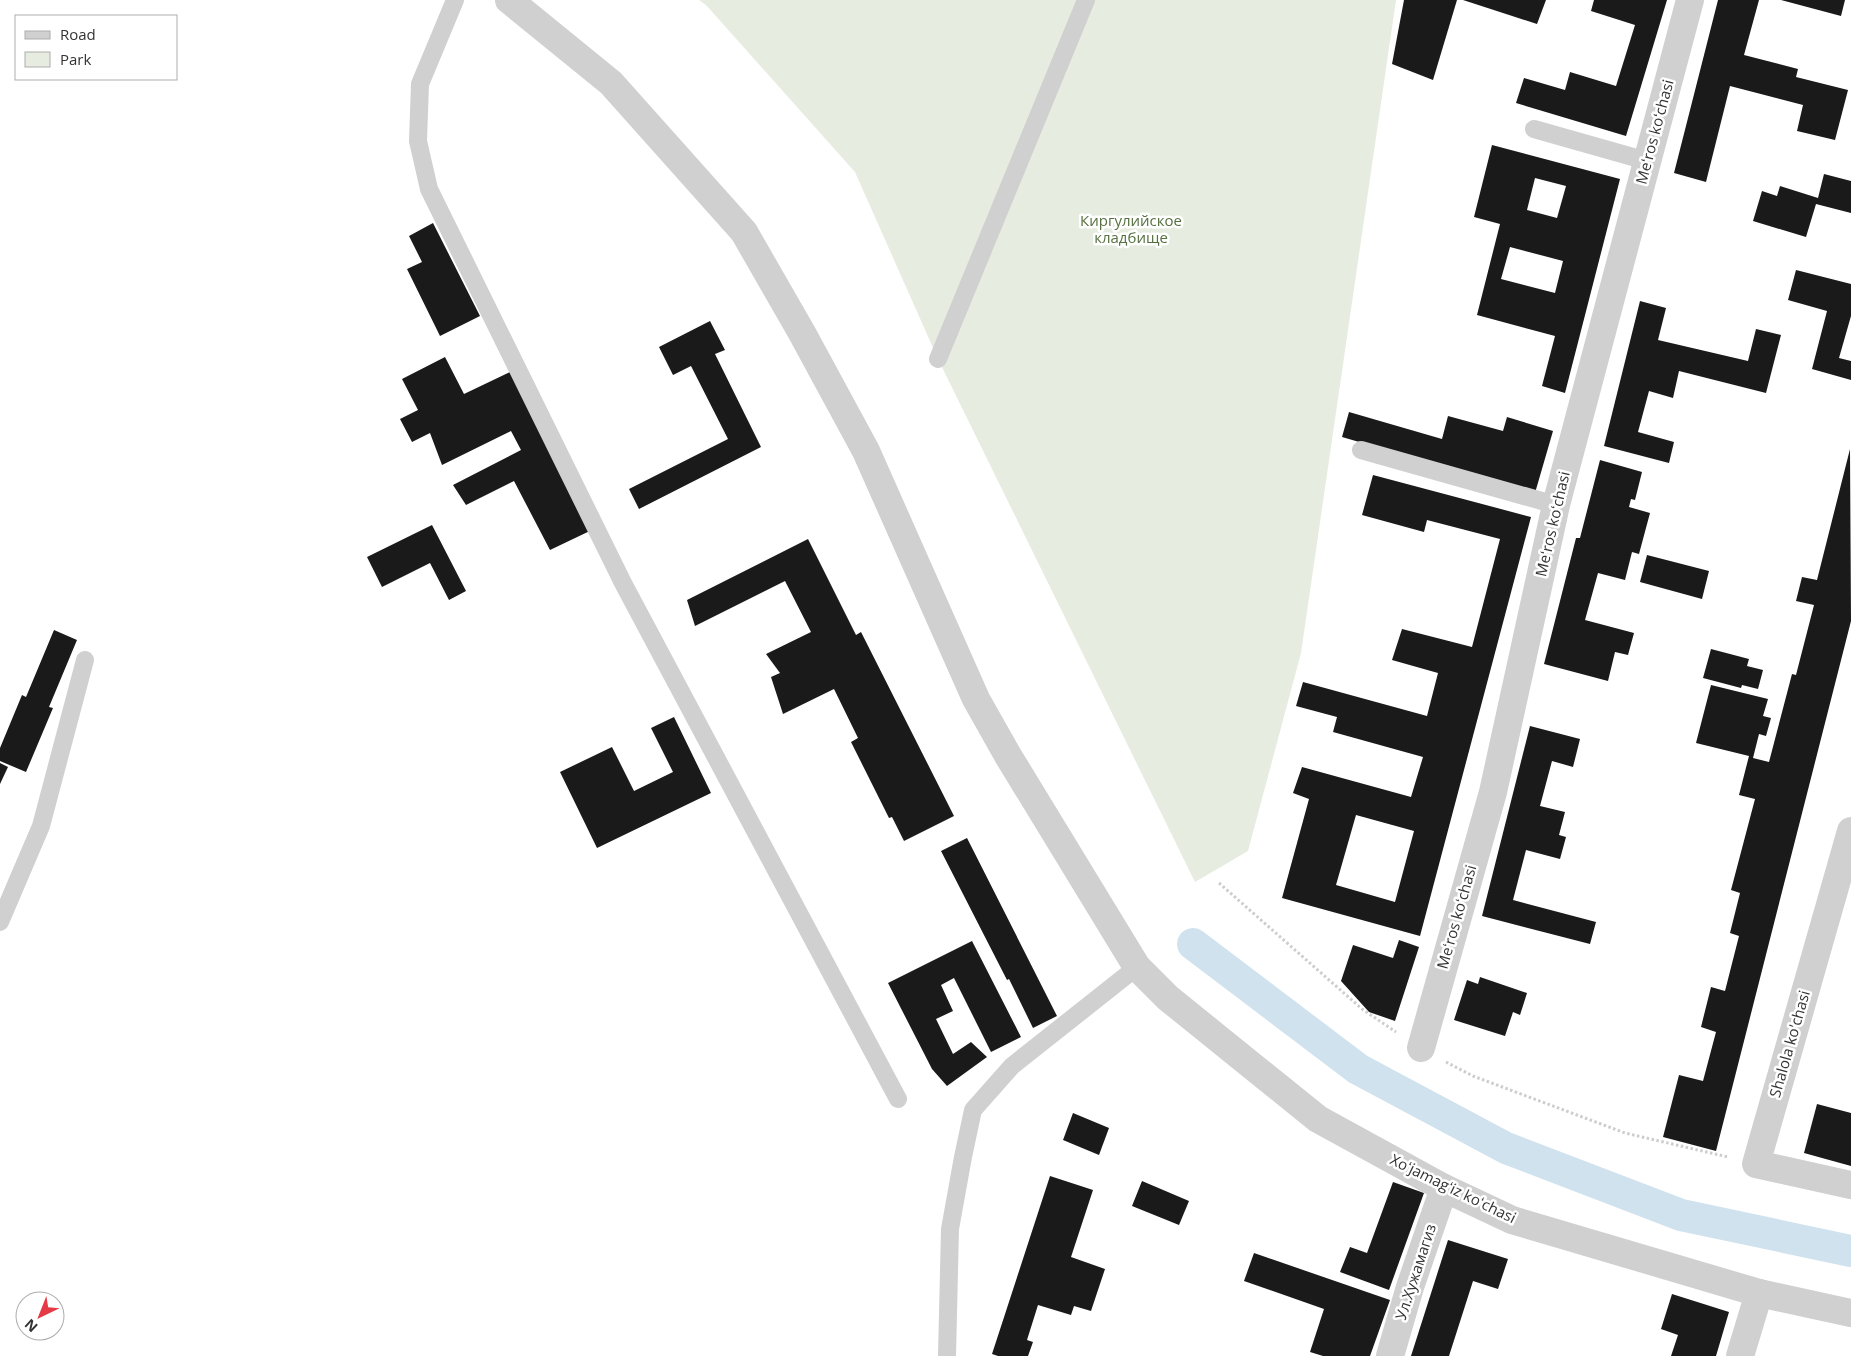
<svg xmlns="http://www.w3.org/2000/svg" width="1851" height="1356" viewBox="0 0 1851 1356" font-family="'Open Sans',sans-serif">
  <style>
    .green { fill: #e6ecdf }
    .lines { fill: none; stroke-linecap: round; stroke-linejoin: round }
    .canal { stroke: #cfe2ee; stroke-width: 32 }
    .building { fill: #1a1a1a; fill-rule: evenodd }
    .path { stroke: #cdcdcd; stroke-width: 3; stroke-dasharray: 2.5 2.5; stroke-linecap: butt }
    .service { stroke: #d0d0d0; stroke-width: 18 }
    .minor { stroke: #d0d0d0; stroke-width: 28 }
    .labels { text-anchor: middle; stroke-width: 5; stroke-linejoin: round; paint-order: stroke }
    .street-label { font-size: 15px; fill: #333; stroke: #fff }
    .park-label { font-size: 15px; fill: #56703f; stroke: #fff }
  </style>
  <rect width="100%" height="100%" fill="#fff"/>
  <path class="green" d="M699 0H1396L1301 653 1248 851 1195 882 938 359 855 172 706 5Z"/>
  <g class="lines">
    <path class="canal" d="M1193 944 1358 1069 1506 1148 1681 1215 1851 1251"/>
  </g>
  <g class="building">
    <path d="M1404 0H1457L1433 80 1392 64Z"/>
    <path d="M1463 0H1546L1537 24Z"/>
    <path d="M1594 0H1667L1626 136 1516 103 1524 78 1565 90 1570 72 1616 86 1635 25 1591 11Z"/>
    <path d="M1718 0H1759L1744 55 1798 69 1796 77 1848 90 1835 140 1797 131 1803 105 1730 86 1706 182 1674 173Z"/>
    <path d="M1781 0H1845L1841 16Z"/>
    <path d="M1492 145 1620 179 1565 393 1542 386 1555 336 1477 315 1500 224 1474 217ZM1535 178 1566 186 1557 218 1527 210ZM1510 247 1563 261 1555 293 1501 279Z"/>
    <path d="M1824 174 1851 181V213L1816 204 1806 237 1753 221 1762 191 1777 196 1780 186 1818 198Z"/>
    <path d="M433 223 480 316 440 336 407 269 422 262 409 236Z"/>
    <path d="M1796 270 1851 284V316L1839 358 1851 361V380L1812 369 1827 311 1788 300Z"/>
    <path d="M1640 301 1666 308 1658 340 1748 361 1756 329 1781 335 1766 393 1679 371 1673 398 1649 391 1638 432 1674 442 1669 463 1604 446Z"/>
    <path d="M710 321 725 350 715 354 761 447 639 509 629 489 728 439 691 366 673 375 659 347Z"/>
    <path d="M445 357 464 394 514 370 594 529 550 550 514 481 466 505 453 485 521 450 511 431 442 465 430 433 412 442 400 419 418 410 402 379Z"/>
    <path d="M1349 412 1442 439 1448 416 1503 431 1507 417 1553 431 1535 493 1342 437Z"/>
    <path d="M1850 449 1851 621 1716 1151 1663 1137 1679 1075 1703 1081 1716 1032 1701 1027 1711 987 1725 991 1739 936 1730 933 1740 893 1731 890 1755 799 1739 795 1749 756 1696 743 1711 685 1768 699 1763 716 1771 718 1766 736 1759 734 1753 758 1769 762 1792 674 1796 675 1814 605 1796 601 1802 577 1817 580Z"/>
    <path d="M1600 460 1642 472 1635 500 1631 499 1629 507 1650 513 1639 554 1632 552 1625 580 1598 573 1585 620 1634 633 1628 655 1615 652 1608 681 1544 664 1576 538H1580Z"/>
    <path d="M1373 475 1531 517 1420 936 1282 898 1309 799 1293 793 1302 767 1411 797 1423 757 1333 732 1337 717 1296 706 1303 682 1427 716 1438 673 1392 660 1402 629 1472 647 1500 539 1427 520 1424 532 1362 515ZM1356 815 1414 831 1395 902 1336 885Z"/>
    <path d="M432 525 466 591 449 600 430 563 382 587 367 557Z"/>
    <path d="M808 539 856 635 861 632 954 816 904 841 892 817 889 818 851 742 858 738 834 689 783 714 771 677 780 673 766 654 811 632 785 581 695 626 687 600Z"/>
    <path d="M1647 555 1709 571 1702 599 1640 582Z"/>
    <path d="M54 630 77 640 49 707 53 708 26 772 0 761V748L22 695 26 697Z"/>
    <path d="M1711 649 1749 659 1747 666 1763 670 1758 689 1742 685 1741 688 1703 678Z"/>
    <path d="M674 717 711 793 597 848 560 772 612 747 634 791 673 772 651 728Z"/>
    <path d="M1530 726 1580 739 1573 767 1552 761 1540 806 1565 812 1559 835 1566 837 1560 859 1526 850 1513 900 1596 922 1590 944 1482 916Z"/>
    <path d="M0 763 8 767 0 784Z"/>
    <path d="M967 838 1057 1016 1033 1028 1009 979 1007 980 941 851Z"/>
    <path d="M1399 940 1419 947 1395 1021 1369 1012 1341 981 1353 945 1393 958Z"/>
    <path d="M972 941 1021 1037 991 1052 954 978 941 985 953 1011 936 1019 953 1054 971 1042 987 1057 947 1086 932 1069 888 983Z"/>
    <path d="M1480 977 1527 993 1520 1015 1513 1012 1505 1036 1454 1020 1467 980 1478 984Z"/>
    <path d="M1817 1104 1851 1113V1166L1804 1153Z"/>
    <path d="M1073 1113 1109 1128 1099 1155 1063 1140Z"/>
    <path d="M1050 1176 1093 1190 1071 1257 1105 1269 1091 1311 1074 1306 1071 1315 1038 1305 1027 1340 1033 1342 1028 1356H998L992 1354Z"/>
    <path d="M1142 1181 1189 1201 1179 1225 1132 1206Z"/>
    <path d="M1393 1182 1424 1193 1389 1290 1340 1272 1350 1247 1367 1253Z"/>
    <path d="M1448 1240 1508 1259 1498 1289 1473 1281 1449 1356H1411Z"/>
    <path d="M1254 1253 1390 1300 1370 1356H1323L1310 1352 1324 1309 1244 1281Z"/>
    <path d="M1672 1294 1729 1312 1716 1356H1671L1678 1335 1661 1329Z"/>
  </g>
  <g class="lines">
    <g class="path">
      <path d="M1219 883 1362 1009 1396 1032"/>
      <path d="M1446 1062 1473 1076 1625 1133 1728 1157"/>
    </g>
    <g class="service">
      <path d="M455 0 420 84 418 141 429 189 623 583 898 1099"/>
      <path d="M1534 129 1647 161"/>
      <path d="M938 359 1086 0"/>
      <path d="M1361 450 1556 505"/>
      <path d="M0 922 41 826 85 660"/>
      <path d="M947 1356 950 1229 963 1157 973 1110 1012 1066 1137 967"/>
    </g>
    <g class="minor">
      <path d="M509 0 611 83 744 232 802 333 866 451 976 699 1007 754 1137 967 1168 998 1318 1119 1444 1188 1512 1220 1759 1293 1851 1313"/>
      <path d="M1851 831 1756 1164 1851 1185"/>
      <path d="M1421 1048 1493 792 1556 505 1690 0"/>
      <path d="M1390 1356 1410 1287 1444 1188"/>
      <path d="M1740 1356 1759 1293"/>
    </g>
  </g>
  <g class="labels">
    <g class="street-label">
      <text transform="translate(1655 132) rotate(-75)" y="5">Meʻros koʻchasi</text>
      <text transform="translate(1553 524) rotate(-77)" y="5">Meʻros koʻchasi</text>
      <text transform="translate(1457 917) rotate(-74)" y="5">Meʻros koʻchasi</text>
      <text transform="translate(1790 1044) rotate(-74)" y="5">Shalola ko'chasi</text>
      <text transform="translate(1453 1189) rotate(26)" y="5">Xoʻjamagʻiz koʻchasi</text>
      <text transform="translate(1416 1272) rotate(-72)" y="5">Ул.Хужамагиз</text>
    </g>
    <g class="park-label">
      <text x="1131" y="226">Киргулийское<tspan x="1131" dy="17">кладбище</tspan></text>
    </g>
  </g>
  <rect x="15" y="15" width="162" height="65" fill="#ffffff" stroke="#adadad"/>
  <rect x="25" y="31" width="25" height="8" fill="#d0d0d0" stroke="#adadad"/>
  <text x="60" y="40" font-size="15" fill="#333333">Road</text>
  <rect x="25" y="52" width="25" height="15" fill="#e6ecdf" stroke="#adadad"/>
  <text x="60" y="65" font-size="15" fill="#333333">Park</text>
  <g transform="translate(40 1316) rotate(223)"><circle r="24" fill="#ffffff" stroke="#adadad"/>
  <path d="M0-4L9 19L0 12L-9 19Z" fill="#e63946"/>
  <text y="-8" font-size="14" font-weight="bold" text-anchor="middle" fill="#333333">N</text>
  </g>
</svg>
